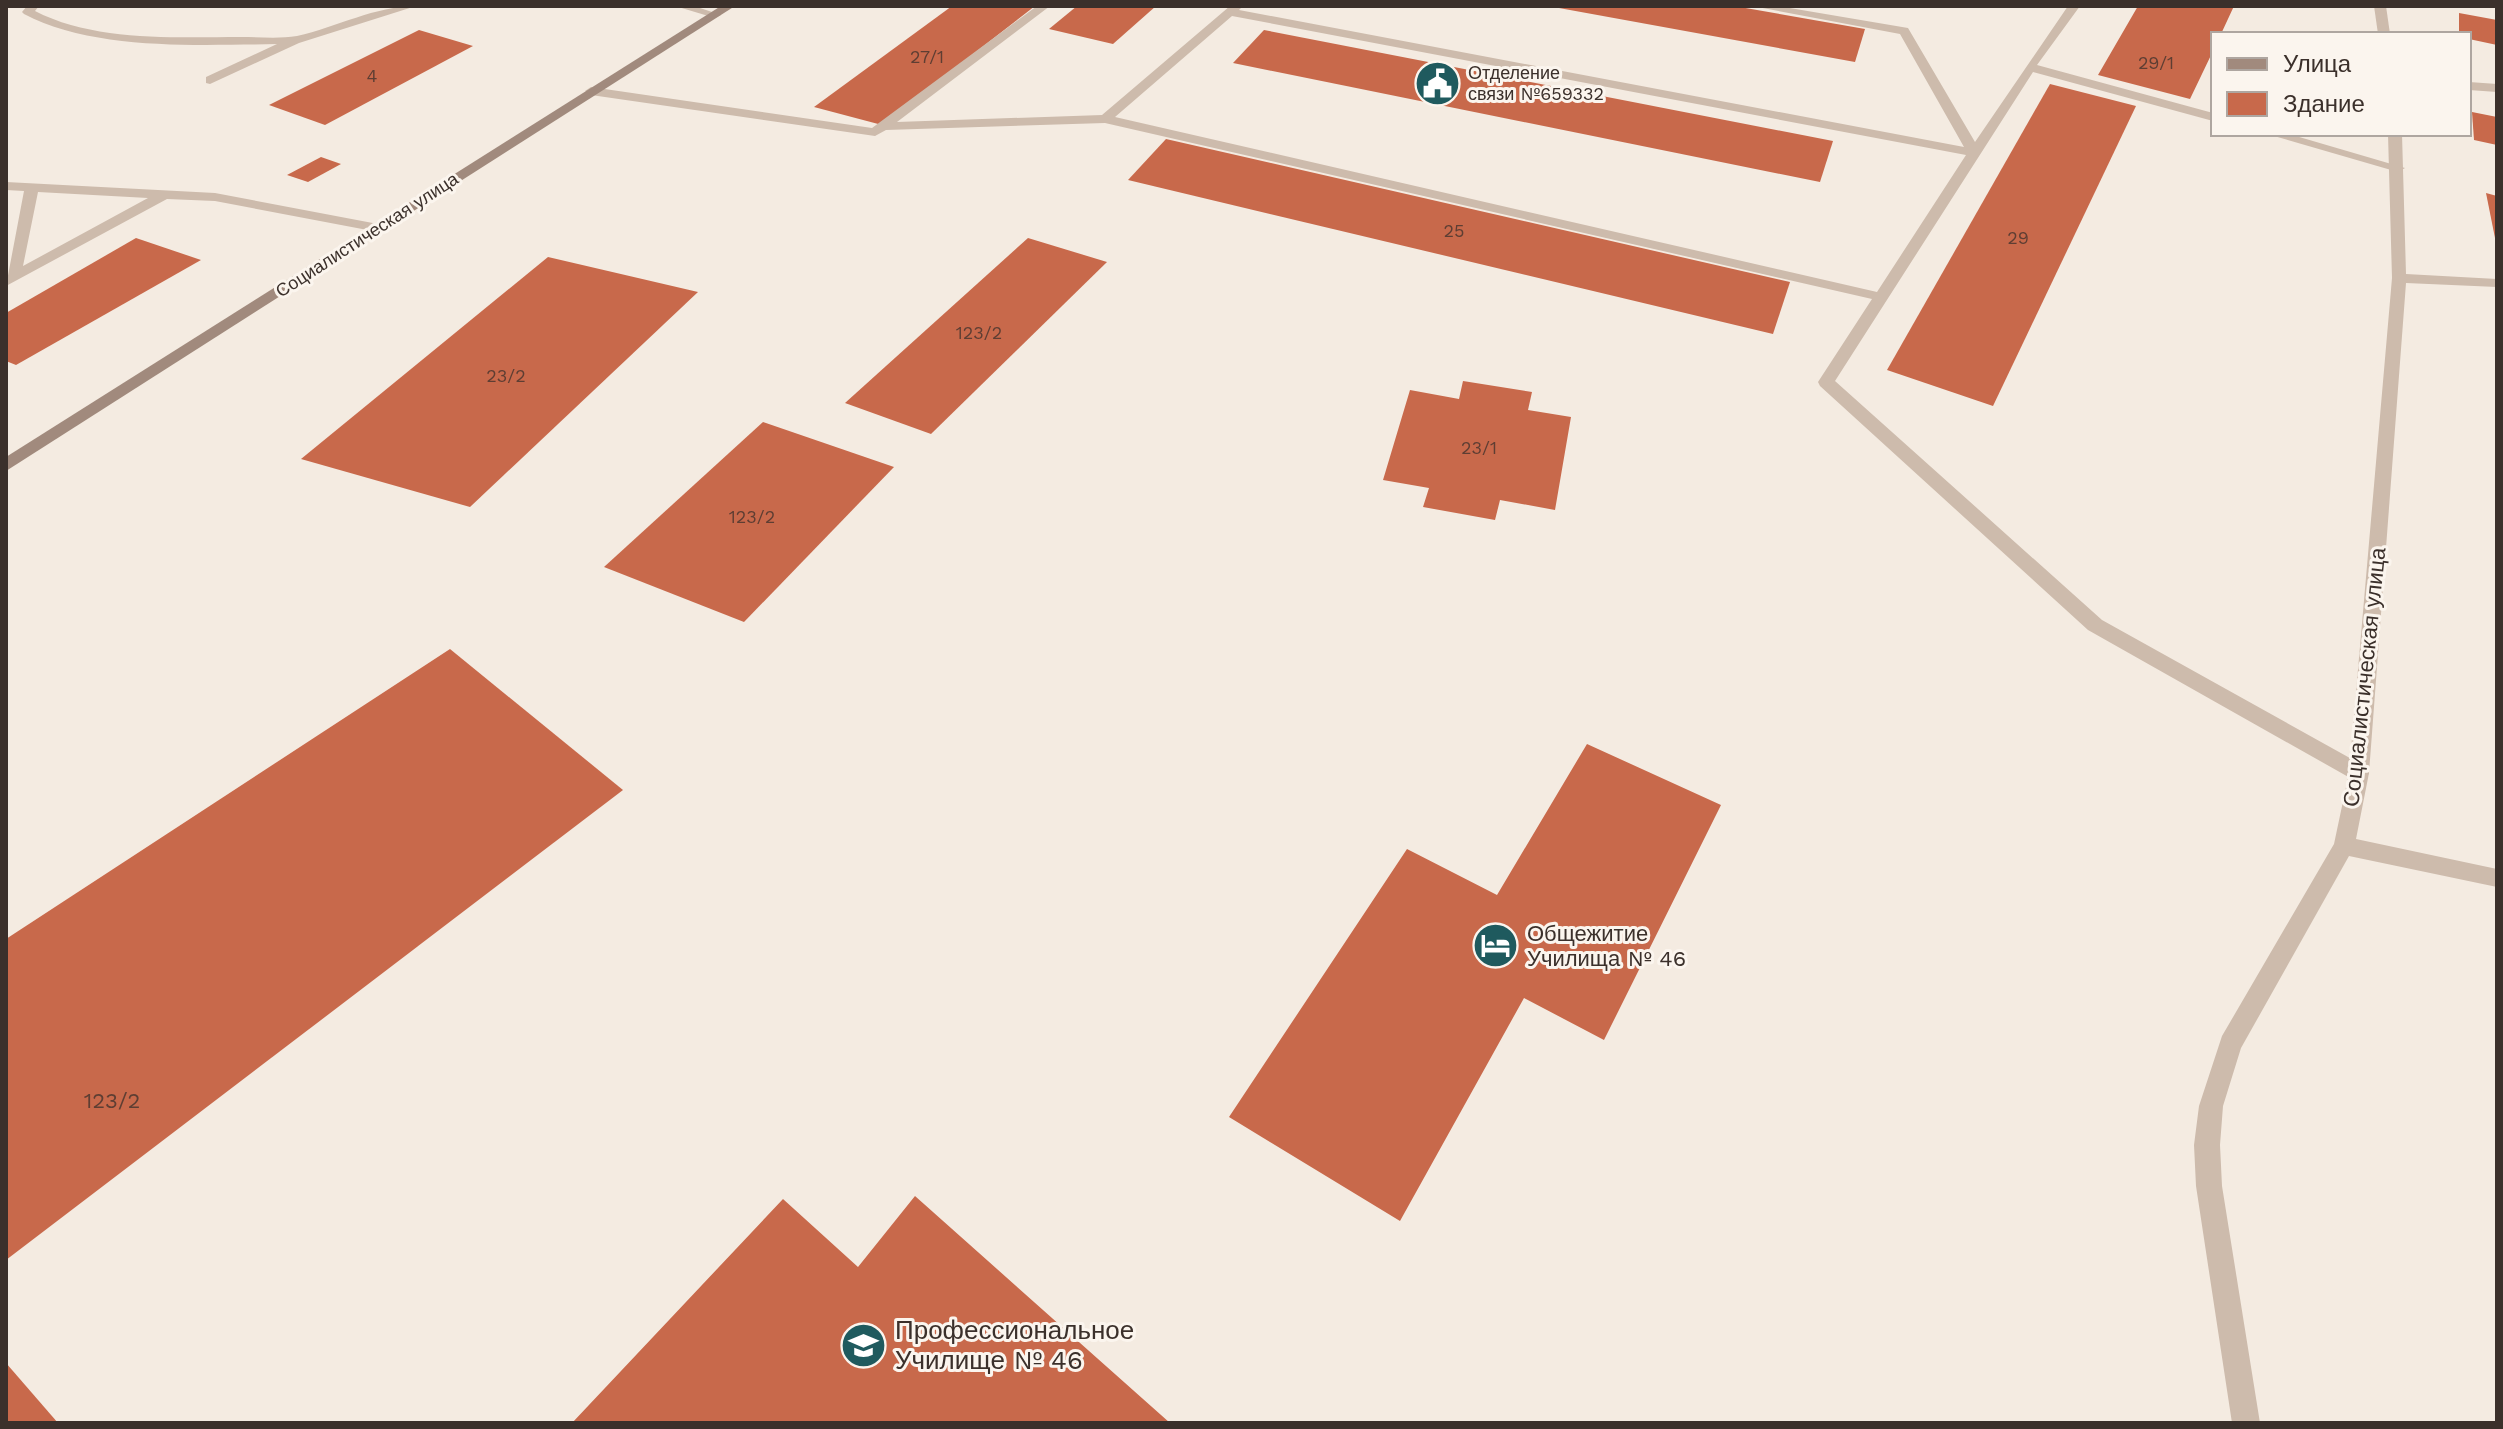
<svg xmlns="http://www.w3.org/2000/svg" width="2503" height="1429" viewBox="0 0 2503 1429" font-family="'Work Sans',sans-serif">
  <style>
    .building { fill: #c8694b }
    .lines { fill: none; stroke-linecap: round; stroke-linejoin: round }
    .lane { fill: #cdbbac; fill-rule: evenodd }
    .street { fill: #cdbbac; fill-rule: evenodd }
    .secondary { fill: #a18a7d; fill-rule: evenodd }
    .labels { text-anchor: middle; stroke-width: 6; stroke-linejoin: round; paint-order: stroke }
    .number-label { font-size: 18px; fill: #5e3e33 }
    .far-poi-label { font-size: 18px; fill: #3b302b; stroke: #fbf5ee; text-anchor: start }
    .far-street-label { font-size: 18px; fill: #3b302b; stroke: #fbf5ee }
    .street-label { font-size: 22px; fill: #3b302b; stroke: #fbf5ee }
    .poi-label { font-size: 22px; fill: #3b302b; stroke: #fbf5ee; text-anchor: start }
    .near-number-label { font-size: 22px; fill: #5e3e33 }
    .near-poi-label { font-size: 26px; fill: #3b302b; stroke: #fbf5ee; text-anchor: start }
  </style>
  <rect width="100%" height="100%" fill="#f4ebe1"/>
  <g class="building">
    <path d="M952 6H1035L882 125 814 107Z"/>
    <path d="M1077 6H1156L1113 44 1049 29Z"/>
    <path d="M1548 6H1734L1865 29 1855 62Z"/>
    <path d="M2138 6H2234L2221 34H2213V51L2190 99 2098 75Z"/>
    <path d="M2459 13 2497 20V45L2469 39V34H2459Z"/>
    <path d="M419 30 473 46 325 125 269 105Z"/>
    <path d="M1264 30 1833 141 1820 182 1233 63Z"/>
    <path d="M2050 84 2136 106 1993 406 1887 370Z"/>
    <path d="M2472 112 2497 117V145L2474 140Z"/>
    <path d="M1166 139 1790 282 1773 334 1128 180Z"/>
    <path d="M321 157 341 164 308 182 287 175Z"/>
    <path d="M2486 193 2497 196V243H2496Z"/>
    <path d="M136 238 201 260 16 365 6 361V313Z"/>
    <path d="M1028 238 1107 262 931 434 845 403Z"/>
    <path d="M548 257 698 292 470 507 301 459Z"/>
    <path d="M1463 381 1532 392 1528 410 1571 417 1555 510 1500 500 1495 520 1423 507 1429 488 1383 480 1410 390 1459 399Z"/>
    <path d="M763 422 894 467 744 622 604 567Z"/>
    <path d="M450 649 623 790 6 1260V939Z"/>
    <path d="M1587 744 1721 805 1604 1040 1524 998 1400 1221 1229 1117 1407 849 1497 895Z"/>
    <path d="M915 1196 1170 1423H572L783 1199 858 1267Z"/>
    <path d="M6 1363 58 1423H6Z"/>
  </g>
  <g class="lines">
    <g class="lane">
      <path d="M27 6H39L35 11C95 42 175 37 241 37 259 37 279 39 297 36 337 27 375 6 416 6L299 43 210 84 206 83V77L277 44C199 45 94 51 24 14L22 12Z"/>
      <path d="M1037 6H1050L897 122 1102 115 1230 6H1243L1239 10 1964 147 1900 34 1752 6H1778L1908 28 1975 142 2068 6H2080L2037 65 2213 113V121L2033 72 1835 381 2102 620 2366 767 2369 773 2366 779 2359 781 2352 779 2088 630 1820 386 1818 382 1872 299 1105 123 886 130 875 136 591 95 585 91 591 87 872 128ZM1232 16 1966 155 1877 292 1115 117Z"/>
      <path d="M2267 134H2289L2405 168 2398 172Z"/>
      <path d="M6 182 215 193 378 224 385 228 378 232 215 201 167 199 6 286 24 191 6 190ZM38 192 148 198 23 266Z"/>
    </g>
    <g class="street">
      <path d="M675 6H694L721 15 715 18Z"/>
      <path d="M2374 6H2386L2390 34H2378Z"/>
      <path d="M2469 82 2497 84V92L2469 90Z"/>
      <path d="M2388 134H2402L2406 274 2497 279V287L2406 283 2369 773 2356 839 2497 869V887L2349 856 2241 1048 2223 1106 2220 1145 2222 1186 2260 1423H2232L2196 1186 2194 1145 2199 1106 2222 1036 2334 844 2349 773 2392 278Z"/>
    </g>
    <path class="secondary" d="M721 6H735L6 471V457Z"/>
  </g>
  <defs>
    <symbol id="civic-disc" viewBox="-11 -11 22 22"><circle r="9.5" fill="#1f5a5e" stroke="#fbf5ee"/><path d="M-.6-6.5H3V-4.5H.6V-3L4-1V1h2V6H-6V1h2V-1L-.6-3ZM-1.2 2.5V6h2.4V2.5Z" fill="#fff"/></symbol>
    <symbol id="hotel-disc" viewBox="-11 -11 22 22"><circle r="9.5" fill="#1f5a5e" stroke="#fbf5ee"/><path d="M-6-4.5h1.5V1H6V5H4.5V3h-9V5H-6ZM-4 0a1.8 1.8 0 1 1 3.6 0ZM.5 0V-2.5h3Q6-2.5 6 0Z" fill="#fff"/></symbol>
    <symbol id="university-disc" viewBox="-11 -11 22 22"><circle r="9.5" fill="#1f5a5e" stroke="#fbf5ee"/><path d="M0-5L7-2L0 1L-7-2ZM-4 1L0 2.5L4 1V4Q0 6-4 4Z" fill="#fff"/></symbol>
  </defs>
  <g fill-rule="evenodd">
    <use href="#civic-disc" x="1412" y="58" width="51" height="51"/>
    <use href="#hotel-disc" x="1470" y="920" width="51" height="51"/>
    <use href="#university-disc" x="838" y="1320" width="51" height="51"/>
  </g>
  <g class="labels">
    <g class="number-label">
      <text x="927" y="63">27/1</text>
      <text x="2156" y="69">29/1</text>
      <text x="372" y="82">4</text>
      <text x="1454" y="237">25</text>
      <text x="2018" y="244">29</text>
      <text x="979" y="339">123/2</text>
      <text x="506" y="382">23/2</text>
      <text x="1479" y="454">23/1</text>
      <text x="752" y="523">123/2</text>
    </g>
    <g class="far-poi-label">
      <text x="1468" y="79">Отделение<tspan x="1468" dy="21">связи №659332</tspan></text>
    </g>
    <g class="far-street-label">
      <text transform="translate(367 235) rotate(-33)" y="6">Социалистическая улица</text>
    </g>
    <g class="street-label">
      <text transform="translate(2364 677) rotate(-84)" y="8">Социалистическая улица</text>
    </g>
    <g class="poi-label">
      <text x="1527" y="941">Общежитие<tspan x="1527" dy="25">Училища № 46</tspan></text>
    </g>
    <g class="near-number-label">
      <text x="112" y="1108">123/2</text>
    </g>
    <g class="near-poi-label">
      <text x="895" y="1339">Профессиональное<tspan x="895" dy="30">Училище № 46</tspan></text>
    </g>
  </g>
  <rect width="2503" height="1429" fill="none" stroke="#3b302b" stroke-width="16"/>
  <rect x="2211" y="32" width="260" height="104" fill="#fbf5ee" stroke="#aea6a0" stroke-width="2"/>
  <rect x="2227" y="58" width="40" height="12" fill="#a18a7d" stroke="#aea6a0" stroke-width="2"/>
  <text x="2283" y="72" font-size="24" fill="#3b302b">Улица</text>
  <rect x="2227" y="92" width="40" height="24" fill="#c8694b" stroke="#aea6a0" stroke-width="2"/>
  <text x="2283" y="112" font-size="24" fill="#3b302b">Здание</text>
</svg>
